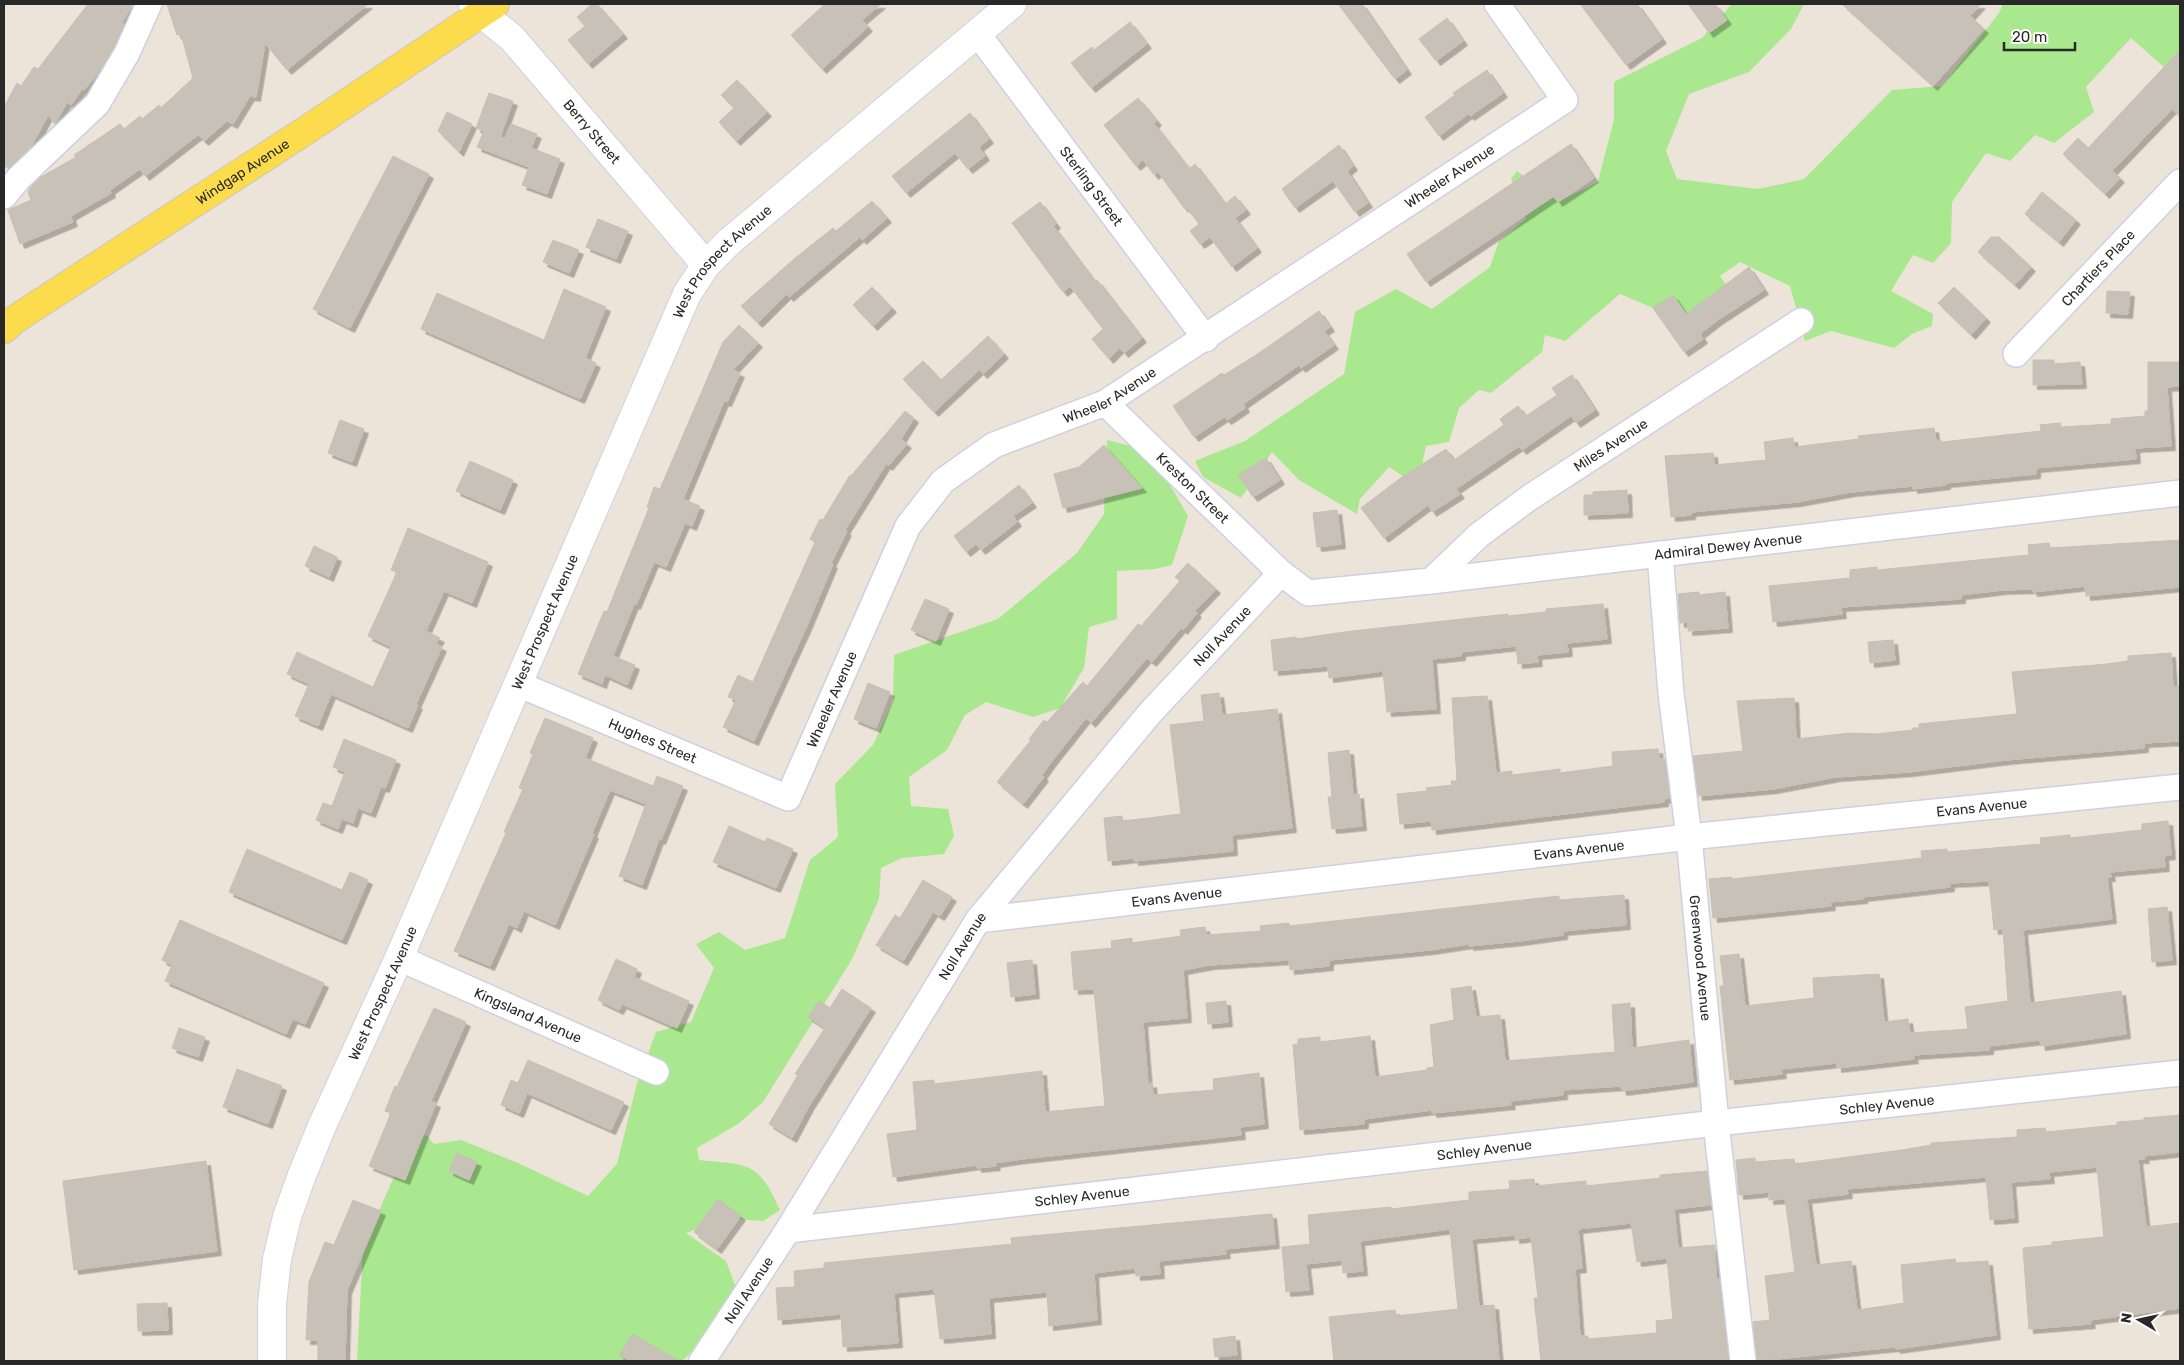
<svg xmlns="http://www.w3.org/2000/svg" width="2184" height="1365" viewBox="0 0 2184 1365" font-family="Rubik,sans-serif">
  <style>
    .green { fill: #a9e88f }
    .building { fill: #c7c1b8; stroke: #c7c0b2; fill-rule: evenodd; filter: url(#shadow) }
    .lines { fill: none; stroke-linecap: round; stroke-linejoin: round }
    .street-casing { stroke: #cdd0e3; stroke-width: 28 }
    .secondary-casing { stroke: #cdd0e3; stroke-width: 30 }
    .primary-casing { stroke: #c7c7c7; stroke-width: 30 }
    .street { stroke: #fff; stroke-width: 25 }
    .secondary { stroke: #fff; stroke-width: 28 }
    .primary { stroke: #fcdc4d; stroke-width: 28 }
    .labels { text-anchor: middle; stroke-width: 4; stroke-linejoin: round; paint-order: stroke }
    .street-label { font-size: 14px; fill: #282828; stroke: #fff }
  </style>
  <defs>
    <filter id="shadow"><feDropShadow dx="4.5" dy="4.5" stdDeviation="0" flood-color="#0004"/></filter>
  </defs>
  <rect width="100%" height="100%" fill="#ece4d8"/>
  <g class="green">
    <path d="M1732 4H1804L1791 29 1749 72 1689 94 1666 151 1677 179 1758 189 1804 179 1892 90 1942 86 1999 13 2003 4H2180V58L2164 67 2131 38 2086 87 2094 112 2054 143 2035 135 2010 161 1986 153 1952 202 1951 243 1933 263 1913 255 1891 291 1933 314 1932 326 1912 334 1894 348 1831 331 1805 341 1790 286 1740 262 1720 276 1736 299 1719 321 1653 308 1620 294 1565 341 1545 335 1542 352 1491 393 1479 390 1459 408 1449 442 1426 446 1422 465 1403 476 1389 467 1360 499 1357 514 1299 480 1272 452 1241 498 1203 477 1195 461 1245 441 1344 374 1355 312 1396 289 1432 309 1490 267 1499 241 1526 219 1511 179 1517 171 1558 202 1598 182 1614 119V82L1702 38Z"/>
    <path d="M1107 440 1131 446 1170 485 1188 516 1172 565 1155 569 1117 571V619L1089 627 1084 668 1060 708 1033 717 986 702 965 715 947 750 909 777 911 806 948 809 954 836 944 854 902 858 881 868 879 899 851 961 763 1102 738 1124 697 1148 699 1160C749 1165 758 1161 780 1210L763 1221 724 1218 686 1233 726 1261 738 1293 703 1342 682 1361H357L363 1247 411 1138 426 1135 434 1144 461 1140 518 1163 588 1196 617 1164 637 1083 656 1032 691 1022 714 968 696 944 719 932 745 950 785 938 810 860 838 837 835 784 873 745 893 701 894 655 998 619 1077 553 1104 514Z"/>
  </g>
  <g class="building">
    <path d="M88 4H133L122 23 124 24 114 46 100 71 84 90 82 89 71 105 67 102 55 124 48 115 31 147 9 167H4V107L17 83 21 86 34 67 38 69Z"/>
    <path d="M167 4H368L287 70 265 43 256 97 250 96 233 124 227 121 204 141 198 135 145 176 140 169 110 190 111 193 71 216 73 222 20 244 8 210 31 200 28 192 30 188 41 177 76 157 74 155 120 124 124 129 140 116 142 119 159 105 161 108 193 78 181 34 177 35Z"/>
    <path d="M592 4H597L623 34 588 64 568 40 585 26 577 17Z"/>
    <path d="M825 4H881L862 20 868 27 822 69 791 35Z"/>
    <path d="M1338 4H1362L1407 70 1395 79Z"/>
    <path d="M1580 4H1637L1662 39 1626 65Z"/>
    <path d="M1688 4H1715L1727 20 1709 33Z"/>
    <path d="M1842 4H1981L1970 16 1984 29 1933 86Z"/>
    <path d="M1447 18 1463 41 1436 61 1419 39Z"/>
    <path d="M1130 22 1147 44 1091 88 1071 63 1092 47 1094 50Z"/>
    <path d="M2180 50V116L2172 109 2112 171 2120 178 2105 194 2063 154 2078 138 2088 148Z"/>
    <path d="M1487 70 1503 93 1470 116 1468 114 1439 136 1425 117 1455 95 1453 93Z"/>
    <path d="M737 80 767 112 736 141 719 122 734 108 721 95Z"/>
    <path d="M489 93 513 101 500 137 505 138 511 124 537 134 531 148 560 159 547 194 522 185 529 167 477 147 484 131 476 128Z"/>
    <path d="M1138 98 1157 121 1154 124 1189 169 1195 164 1225 204 1235 196 1246 210 1235 218 1257 248 1232 267 1210 237 1200 244 1190 231 1199 224 1186 207 1184 208 1158 172 1154 175 1143 160 1136 166 1104 125Z"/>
    <path d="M447 112 472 124 459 152 438 131Z"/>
    <path d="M970 113 989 139 979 147 985 156 968 169 955 153 906 193 892 176Z"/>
    <path d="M1571 144 1594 178 1558 202 1554 196 1426 282 1407 254Z"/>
    <path d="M1339 145 1353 166 1347 171 1368 203 1355 212 1333 181 1295 208 1282 189Z"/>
    <path d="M393 156 429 174 350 328 313 309Z"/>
    <path d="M2042 192 2076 220 2059 242 2025 214Z"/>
    <path d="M872 201 887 218 862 240 860 237 789 297 787 294 758 323 741 306 794 259 833 228 836 231Z"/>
    <path d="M1040 202 1056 224 1053 226 1095 282 1097 280 1142 338 1124 353 1120 348 1109 359 1092 339 1103 329 1070 286 1063 292 1012 223Z"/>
    <path d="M598 219 628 231 616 259 586 247Z"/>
    <path d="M1991 237H1999L2031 267 2015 285 1978 252Z"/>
    <path d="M553 240 579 250 569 273 543 262Z"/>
    <path d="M1749 267 1764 290 1718 320 1700 334 1703 339 1684 352 1653 308 1673 295 1686 314Z"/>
    <path d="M872 287 892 308 873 326 853 305Z"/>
    <path d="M1954 287 1986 318 1971 335 1938 303Z"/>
    <path d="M564 289 606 307 585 358 596 363 580 399 421 329 437 293 544 340Z"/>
    <path d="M2107 291 2130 292 2128 314 2106 313Z"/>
    <path d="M1319 311 1330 327 1324 331 1334 345 1301 368 1299 365 1243 404 1245 408 1227 420 1224 417 1194 437 1173 406 1222 373 1224 375 1259 353Z"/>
    <path d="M739 325 758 343 733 370 740 373 727 402 724 401 683 499 700 506 692 526 685 523 666 567 654 562 636 605 634 604 613 656 635 665 627 685 605 675 602 684 578 674 604 611 607 612 623 572 649 508 647 507 654 487 660 489 723 342Z"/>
    <path d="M988 336 1004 354 983 374 979 370 934 412 903 379 923 361 941 380Z"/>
    <path d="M2033 360H2054V364L2080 362 2082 384 2033 385Z"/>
    <path d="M2148 362H2180V386L2167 387 2171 446 2135 448 2136 459 2036 468V474L1946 483V485L1913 489V486L1851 492 1797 502 1691 512V515L1671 517 1665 456 1713 453 1714 465 1766 460 1764 442 1793 438 1794 447 1859 439 1858 436 1934 428 1936 441 1941 440 1942 442 2041 431 2040 425 2060 423 2061 427 2111 424V419L2145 416V411H2148Z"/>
    <path d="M1572 375 1595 410 1576 423 1571 416 1522 450 1519 446 1456 489 1460 494 1432 512 1428 505 1384 538 1361 508 1402 477 1446 449 1454 460 1504 425 1500 419 1518 406 1526 416 1557 395 1552 388Z"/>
    <path d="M905 411 914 418 901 439 907 444 888 466 886 464 845 530 847 531 831 563 833 564 806 628 754 741 723 727 736 700 728 697 738 675 753 682 815 542 810 539 820 519 823 520 850 475 851 476Z"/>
    <path d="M340 420 364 429 352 462 328 453Z"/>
    <path d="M1104 445 1142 488 1063 508 1054 474 1079 467Z"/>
    <path d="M1266 458 1280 480 1253 497 1238 475Z"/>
    <path d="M470 461 513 480 500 510 456 491Z"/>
    <path d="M1019 485 1032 503 1013 516 1017 522 981 550 976 544 966 552 954 536Z"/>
    <path d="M1627 490 1628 513 1584 515V495H1593V492Z"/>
    <path d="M1337 510 1341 544 1317 547 1313 513Z"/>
    <path d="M408 528 488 562 472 603 444 591 426 631 440 638 436 644 442 647 416 704 418 705 408 728 331 694 318 726 295 716 309 684 287 674 297 652 373 687 391 647 368 636 397 572 391 570Z"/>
    <path d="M2180 540V587L2086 596 2085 586 2033 592 2032 589 2002 590 1961 595V599L1841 607 1842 614 1773 622 1769 586 1850 578V570L1877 567V570L2029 555 2028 545 2049 543 2050 548Z"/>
    <path d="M314 546 337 557 329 577 305 566Z"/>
    <path d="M1188 563 1216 589 1195 611 1197 613 1183 630 1181 628 1152 662 1147 658 1091 723 1086 718 1052 761 1042 775 1044 777 1023 804 997 782 1031 740 1029 739 1044 720 1047 722 1083 682 1087 686 1138 624 1141 626 1180 581 1175 577Z"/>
    <path d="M1699 592V595L1725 592 1728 628 1688 631V622L1680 623 1678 594Z"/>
    <path d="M925 599 949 609 936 641 911 630Z"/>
    <path d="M1603 604 1607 639 1567 643 1568 652 1537 655 1538 662 1518 664 1516 646 1461 652V656L1432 659 1436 709 1387 712 1383 671 1329 678 1328 666 1274 671 1271 640 1296 637V639L1352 631 1508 614V616L1546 612V609Z"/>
    <path d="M1893 640 1895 660 1870 663 1868 642Z"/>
    <path d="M2171 653 2173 687 2180 686V741L2144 743V748L2006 760 1909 772 1836 777 1773 789 1698 796 1693 756 1743 751 1737 701 1794 698 1796 739 1850 733 1875 734 1913 730V728H1919V724L2017 714 2012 672 2107 664 2128 661V656Z"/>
    <path d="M868 683 890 692 876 728 854 719Z"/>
    <path d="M1219 693 1222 715 1277 709 1292 828 1232 835 1233 851 1134 861V858L1108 861 1104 818 1122 816 1123 821 1181 814 1170 725 1204 721 1201 695Z"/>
    <path d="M1487 696 1496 773 1512 771V775L1560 769V773L1613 766 1612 752 1658 749 1659 759H1665L1670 798 1664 799V802L1432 830 1431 821 1400 824 1397 794 1427 791 1426 788 1452 785 1451 781H1457L1452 698Z"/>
    <path d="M545 718 593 738 585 758 653 786 657 776 683 786 661 840 659 839 642 885 619 876 646 804 610 790 592 833 594 834 555 925 524 911 517 928 509 924 490 966 454 951 506 833 504 832 523 789 519 788 533 754 530 753Z"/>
    <path d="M344 739 396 760 385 788 381 787 371 813 358 808 353 823 342 819 338 829 316 820 323 803 332 806 345 772 333 767Z"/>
    <path d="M1349 750 1353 795 1359 794 1362 826 1332 829 1328 797H1332L1328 753Z"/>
    <path d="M2168 821 2171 855 2164 856 2165 867 2110 872 2111 877H2107L2112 919 2023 930 2030 1003 2121 991 2126 1034 2041 1046 2040 1040 1989 1046V1050L1913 1055 1914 1059 1837 1068V1063L1781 1069 1782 1074 1730 1080 1720 986H1724L1720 956 1739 954 1745 1006 1814 998 1813 978 1879 974 1884 1022 1908 1019 1910 1033 1968 1029 1965 1007 2008 1001 2003 929 1994 930 1989 881 1950 883V887L1863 897V899L1830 902 1831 906 1713 918 1709 879 1732 877V879L1922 858 1921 851 1947 849V852L2041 844 2040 838 2070 835V838L2142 830V824Z"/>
    <path d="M729 826 765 842 767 838 793 849 776 888 713 862Z"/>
    <path d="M247 849 342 890 350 872 368 880 342 940 229 892Z"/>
    <path d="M923 880 952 897 940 916 933 912 903 961 876 945 895 915 900 918Z"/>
    <path d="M1624 895 1626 925 1563 931V935L1520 941 1469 946V944L1430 950 1329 960V966L1290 970 1289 960 1210 965 1183 970 1187 1018 1143 1022 1148 1084 1152 1083 1153 1095 1214 1090 1213 1079 1259 1073 1264 1124 1240 1127 1241 1135 1022 1159 995 1163 996 1166 977 1168V1165L893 1177 887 1134 917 1130 913 1082 934 1080V1084L1042 1071 1045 1112 1105 1106 1094 989 1074 990 1071 952 1112 948 1111 941 1132 938V943L1181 936 1180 930 1205 927 1206 935 1261 931 1260 926 1289 923V926L1559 896V900Z"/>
    <path d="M2167 907 2172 960 2152 962 2148 909Z"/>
    <path d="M180 920 324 983 305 1024 293 1019 286 1034 165 981 172 965 162 960Z"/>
    <path d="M616 959 637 969 634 977 689 1001 677 1028 622 1004 619 1010 598 1000Z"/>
    <path d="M1032 960 1035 994 1011 997 1007 963Z"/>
    <path d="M1471 986 1476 1017 1500 1015 1505 1061 1615 1052 1612 1005 1630 1003 1632 1048 1689 1040 1693 1082 1622 1091 1621 1086 1563 1090V1095L1510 1101 1511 1105 1432 1113V1110L1364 1119V1124L1300 1130 1293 1045 1298 1044V1039L1320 1037V1042L1370 1036 1375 1077 1427 1070V1068L1434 1067 1430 1025 1454 1020 1451 989Z"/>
    <path d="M842 989 871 1008 809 1106 792 1138 769 1124 798 1075 795 1074 825 1028 808 1017 819 1001 830 1008Z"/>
    <path d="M1226 1001 1228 1022 1208 1024 1206 1003Z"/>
    <path d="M434 1008 466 1022 431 1101 436 1103 405 1180 369 1166 391 1113 385 1111 395 1086 397 1087Z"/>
    <path d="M179 1028 205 1037 198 1057 172 1048Z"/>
    <path d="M528 1060 624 1102 611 1130 527 1093 519 1113 501 1105 511 1080 518 1083Z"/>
    <path d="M237 1069 282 1086 268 1124 223 1107Z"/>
    <path d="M2180 1115V1152L2144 1156 2145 1159H2138L2146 1227 2180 1223V1308L2090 1320 2091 1324 2029 1329 2023 1248 2052 1245V1242L2104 1237 2097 1167 2049 1172 2050 1179 2011 1182 2014 1218 1990 1220 1986 1177 1847 1189 1848 1194 1807 1199 1816 1265 1851 1261 1857 1310 1904 1303 1901 1265 1955 1259 1956 1263 1988 1261 1996 1335 1896 1349 1895 1347 1757 1361 1753 1322 1770 1320 1765 1276 1795 1272 1785 1199 1769 1200V1192L1739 1195 1736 1160 1755 1158V1162L1794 1159 1795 1164 1902 1150 1931 1145V1143L2017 1137V1130L2045 1128 2046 1132 2117 1125V1122L2144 1120V1118Z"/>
    <path d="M457 1153 477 1162 469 1180 449 1171Z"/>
    <path d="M206 1161 217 1251 74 1270 63 1181Z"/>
    <path d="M1707 1171 1710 1205 1674 1209 1678 1248 1715 1245 1716 1279H1719L1729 1361H1541L1534 1298H1538L1531 1237 1515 1239V1235L1472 1239 1479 1306 1494 1305 1499 1361H1334L1329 1317 1395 1310 1396 1316 1458 1309 1450 1229 1360 1241 1363 1271 1343 1273 1342 1260 1306 1264 1309 1290 1286 1292 1282 1247 1310 1244 1308 1215 1391 1207V1209L1469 1200V1192L1510 1189 1509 1181 1534 1179 1535 1186 1586 1181V1186L1660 1178V1175ZM1631 1223 1637 1262 1667 1258 1673 1319 1656 1321 1657 1333 1588 1339V1336H1580L1575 1269 1582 1268 1578 1229Z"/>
    <path d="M718 1199 741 1216 717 1249 694 1232Z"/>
    <path d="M353 1200 381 1211 347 1290 345 1361H318V1340H306L309 1282 325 1242 334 1245Z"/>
    <path d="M1272 1214 1275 1244 1225 1249 1226 1254 1159 1261 1160 1274 1136 1276 1135 1268 1094 1273 1097 1320 1049 1326 1047 1292 989 1298 991 1334 940 1339 934 1289 894 1293 898 1343 843 1347 841 1314 778 1320 776 1288 795 1287 794 1271 824 1268V1263L1012 1244 1011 1238 1031 1236Z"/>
    <path d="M167 1303 168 1330 138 1331 137 1304Z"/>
    <path d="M633 1334 679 1361H630L619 1355Z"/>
    <path d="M1235 1336 1237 1355 1215 1357 1213 1339Z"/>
  </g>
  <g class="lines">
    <defs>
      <g id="street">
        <path id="s1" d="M977 33 1206 339"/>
        <path d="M4 196 19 178 97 104 127 53 149 4"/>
        <path id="s2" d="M2016 354 2180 182"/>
        <path id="s3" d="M1105 403 1281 573 1308 593 1431 581 2180 493"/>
        <path id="s4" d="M1660 554 1671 693 1689 837 1716 1123 1743 1361"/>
        <path id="s5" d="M1431 581 1479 535 1529 498 1801 321"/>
        <path id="s6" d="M518 684 788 798 908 526 943 481 994 445 1105 403 1565 100 1497 4"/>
        <path id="s7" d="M978 920 1689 837 2180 787"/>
        <path id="s8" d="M399 958 656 1072"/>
        <path id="s9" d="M788 1230 1716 1123 2180 1073"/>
        <path id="s10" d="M702 1361 788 1230 978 920 1150 713 1281 573"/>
      </g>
      <g id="secondary">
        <path id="s11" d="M473 4 482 14 512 38 706 265"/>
        <path id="s12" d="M272 1361V1304L277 1259 287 1217 302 1175 322 1126 399 958 687 294 706 265 730 241 1012 4"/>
      </g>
      <g id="primary">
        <path id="s13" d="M4 329 14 320 308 129 495 4"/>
      </g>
    </defs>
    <use href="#street" class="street-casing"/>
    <use href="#secondary" class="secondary-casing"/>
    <use href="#primary" class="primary-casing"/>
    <use href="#street" class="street"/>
    <use href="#secondary" class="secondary"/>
    <use href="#primary" class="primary"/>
  </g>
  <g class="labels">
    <g class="street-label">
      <text dy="5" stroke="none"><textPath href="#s11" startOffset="175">Berry Street</textPath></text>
      <text dy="5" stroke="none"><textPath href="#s13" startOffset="286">Windgap Avenue</textPath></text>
      <text dy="5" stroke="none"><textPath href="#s6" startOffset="1241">Wheeler Avenue</textPath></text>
      <text dy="5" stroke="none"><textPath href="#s1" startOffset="191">Sterling Street</textPath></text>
      <text dy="5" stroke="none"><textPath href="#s12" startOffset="1199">West Prospect Avenue</textPath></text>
      <text dy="5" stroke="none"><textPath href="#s2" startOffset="119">Chartiers Place</textPath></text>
      <text dy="5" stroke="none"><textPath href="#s6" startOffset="836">Wheeler Avenue</textPath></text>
      <text dy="5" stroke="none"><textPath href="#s5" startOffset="226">Miles Avenue</textPath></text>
      <text dy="5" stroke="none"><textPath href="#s3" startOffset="122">Kreston Street</textPath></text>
      <text dy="5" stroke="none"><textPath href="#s3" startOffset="701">Admiral Dewey Avenue</textPath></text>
      <text dy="5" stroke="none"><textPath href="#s12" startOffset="794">West Prospect Avenue</textPath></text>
      <text dy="5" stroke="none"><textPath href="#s10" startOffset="895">Noll Avenue</textPath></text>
      <text dy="5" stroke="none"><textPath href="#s6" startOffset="401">Wheeler Avenue</textPath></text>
      <text dy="5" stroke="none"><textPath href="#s6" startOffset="146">Hughes Street</textPath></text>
      <text dy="5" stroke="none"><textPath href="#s7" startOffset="1010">Evans Avenue</textPath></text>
      <text dy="5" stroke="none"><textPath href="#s7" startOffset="605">Evans Avenue</textPath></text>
      <text dy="5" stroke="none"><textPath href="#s7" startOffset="200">Evans Avenue</textPath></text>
      <text dy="5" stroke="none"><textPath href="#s10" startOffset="490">Noll Avenue</textPath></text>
      <text dy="5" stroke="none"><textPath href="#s4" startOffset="406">Greenwood Avenue</textPath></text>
      <text dy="5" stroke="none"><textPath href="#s12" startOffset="389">West Prospect Avenue</textPath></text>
      <text dy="5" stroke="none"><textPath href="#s8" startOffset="141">Kingsland Avenue</textPath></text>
      <text dy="5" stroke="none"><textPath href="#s9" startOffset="1106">Schley Avenue</textPath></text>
      <text dy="5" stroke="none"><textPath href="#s9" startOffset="701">Schley Avenue</textPath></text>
      <text dy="5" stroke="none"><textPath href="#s9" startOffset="296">Schley Avenue</textPath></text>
      <text dy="5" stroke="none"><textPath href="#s10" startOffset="85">Noll Avenue</textPath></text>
    </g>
  </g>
  <rect width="2184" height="1365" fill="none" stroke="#282828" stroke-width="10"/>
  <g transform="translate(2139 1320) rotate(279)" stroke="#ffffff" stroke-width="4" paint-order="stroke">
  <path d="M0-4L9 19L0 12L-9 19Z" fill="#282828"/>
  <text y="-8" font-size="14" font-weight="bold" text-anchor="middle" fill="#282828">N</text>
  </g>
  <path d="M2004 42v8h71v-8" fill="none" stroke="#282828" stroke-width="2.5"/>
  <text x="2012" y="42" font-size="15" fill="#282828" stroke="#ffffff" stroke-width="4" paint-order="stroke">20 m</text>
</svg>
